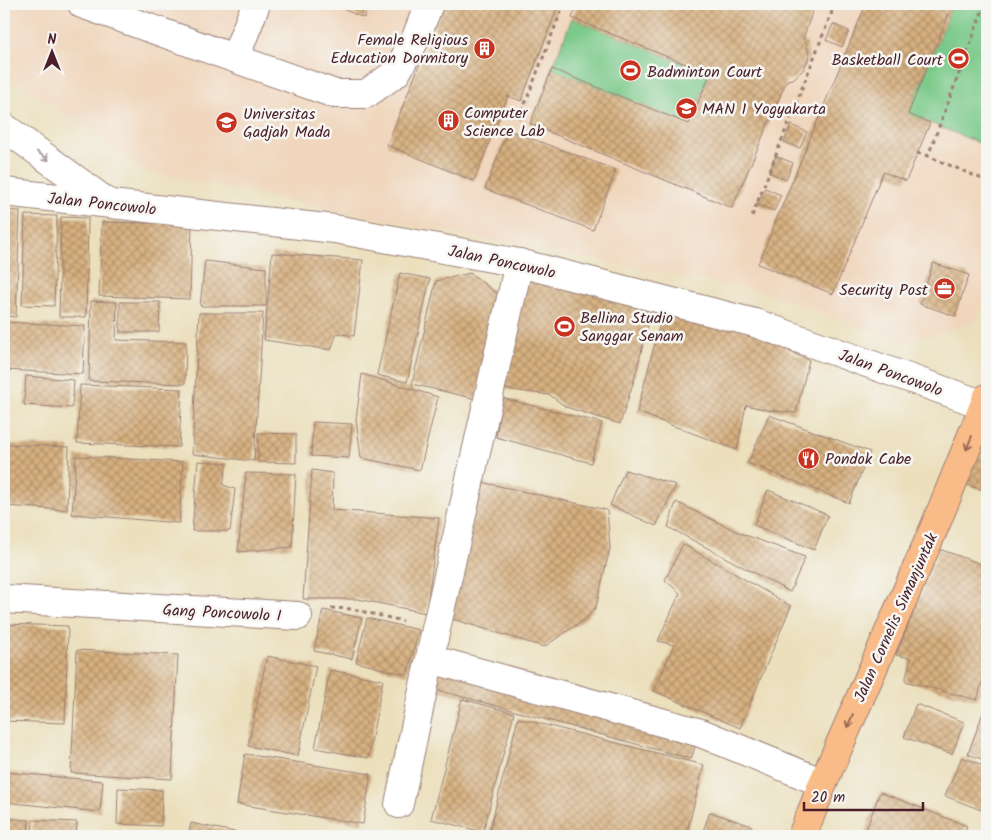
<svg xmlns="http://www.w3.org/2000/svg" width="991" height="840" viewBox="0 0 991 840" font-family="Kalam,sans-serif">
  <style>
    .built { fill: #f0d6bc }
    .pitch { fill: #79c989; stroke: #62745a }
    .building { fill: url(#building-cross-hatch) }
    .lines { fill: none; stroke-linecap: round; stroke-linejoin: round }
    .minor-casing { stroke: #9a7f74; stroke-width: 30 }
    .major-casing { stroke: #9a7f74; stroke-width: 30 }
    .path { stroke: #9a7f74; stroke-width: 3; stroke-dasharray: 4 4; stroke-linecap: butt }
    .minor { stroke: #fff; stroke-width: 28 }
    .major { stroke: #f9bc89; stroke-width: 28 }
    .oneway { stroke: #ae9aa0 }
    .oneway2 { stroke: #965 }
    .labels { text-anchor: middle; stroke-width: 5; stroke-linejoin: round; paint-order: stroke }
    .poi-label { font-size: 16px; fill: #4a1f2b; stroke: #f6f6f2; text-anchor: start }
    .street-label { font-size: 16px; fill: #4a1f2b; stroke: #f6f6f2 }
  </style>
  <defs>
    <pattern id="building-cross-hatch" width="8" height="8" patternUnits="userSpaceOnUse" patternTransform="scale(1.25)"><rect width="8" height="8" fill="#d7b180"/><path d="M0 0l8 8M0 8l8-8" fill="none" stroke="#b08f69"/></pattern>
  </defs>
  <rect width="100%" height="100%" fill="#f6f6f2"/>
  <filter id="ink" filterUnits="userSpaceOnUse"><feTurbulence type="fractalNoise" baseFrequency=".02" numOctaves="2"/><feDisplacementMap in="SourceGraphic" scale="10" xChannelSelector="R" yChannelSelector="G"/><feConvolveMatrix kernelMatrix="1 2 1 2 8 2 1 2 1" color-interpolation-filters="sRGB"/></filter>
  <filter id="wash" filterUnits="userSpaceOnUse"><feTurbulence type="fractalNoise" baseFrequency=".0096" numOctaves="4" result="noise"/><feDisplacementMap in="SourceGraphic" scale="20" xChannelSelector="R" yChannelSelector="G"/><feGaussianBlur stdDeviation="1.12" result="paint"/><feColorMatrix in="noise" values="0 0 0 0 0 0 0 0 0 0 0 0 0 0 0 0 0 1.4 0 .05"/><feComposite in="paint" operator="in"/></filter>
  <g filter="url(#wash)">
    <rect width="100%" height="100%" fill="#ebdfbc"/>
    <path class="built" d="M4 4H987V291L976 322 904 343 761 291 342 212 146 171 4 72Z"/>
    <g class="pitch">
      <path d="M953 4H987V146L908 114Z"/>
      <path d="M572 18 710 74 689 124 552 69Z"/>
    </g>
    <g id="blocks">
      <g class="building">
        <path d="M331 4H370L364 18Z"/>
        <path d="M444 4H559L521 101 508 96 474 181 387 145Z"/>
        <path d="M578 4H815L803 39 807 44 809 58 803 70 793 79 787 80 732 208 530 124 552 69 689 124 710 74 572 18Z"/>
        <path d="M866 4H953L908 114 930 123 906 181 883 172 833 294 758 264Z"/>
        <path d="M833 24 849 31 842 47 826 40Z"/>
        <path d="M791 125 807 132 800 148 784 142Z"/>
        <path d="M508 130 616 170 593 230 485 189Z"/>
        <path d="M776 156 793 163 786 180 769 172Z"/>
        <path d="M765 188 781 195 774 211 757 204Z"/>
        <path d="M4 210 20 211 16 317 4 316Z"/>
        <path d="M25 215 57 216 54 306 22 305Z"/>
        <path d="M61 217 88 218 86 317H59Z"/>
        <path d="M102 222 192 224 190 299 99 296Z"/>
        <path d="M272 253 363 260 354 336 337 333 331 350 264 340Z"/>
        <path d="M205 261 266 268V306H200Z"/>
        <path d="M933 263 969 275 955 316 920 304Z"/>
        <path d="M400 273 430 279 407 382 377 375Z"/>
        <path d="M470 273 500 296 476 399 412 384 436 281Z"/>
        <path d="M528 274 656 306 650 317 634 380 620 424 566 407 550 395 504 389Z"/>
        <path d="M91 301 117 302 116 340 186 342 185 384 89 381Z"/>
        <path d="M120 302H160L159 332H120Z"/>
        <path d="M663 312 781 338 790 352 809 360 796 413 768 410 746 405 737 450 637 412Z"/>
        <path d="M199 313H263L254 461 192 454Z"/>
        <path d="M4 322 85 326 83 374 4 370Z"/>
        <path d="M362 374 438 397 420 470 361 458 356 419Z"/>
        <path d="M26 376 74 380 72 408 24 405Z"/>
        <path d="M80 385 182 389 179 447 77 443Z"/>
        <path d="M502 398 602 423 591 463 496 437Z"/>
        <path d="M769 415 870 452 849 503 748 463Z"/>
        <path d="M987 417V491L967 485Z"/>
        <path d="M313 422 352 424 349 458 311 456Z"/>
        <path d="M258 433 296 434V463L258 462Z"/>
        <path d="M4 444 69 447 67 510 4 506Z"/>
        <path d="M76 456 183 462 179 523 72 514Z"/>
        <path d="M198 461 227 463 223 485 235 489 230 531H192Z"/>
        <path d="M312 470 333 473 332 510 439 518 426 613 358 599H303Z"/>
        <path d="M625 470 676 485 656 526 610 505Z"/>
        <path d="M246 473 296 474 292 547 238 552Z"/>
        <path d="M481 482 607 510 610 548 596 607 585 619 544 647 449 618Z"/>
        <path d="M768 490 828 515 814 550 754 525Z"/>
        <path d="M676 502 740 533 805 557 790 592 668 527Z"/>
        <path d="M683 544 791 606 740 728 654 691 674 645 658 641 680 593 665 580Z"/>
        <path d="M939 549 987 566V678L984 677 977 700 905 681 911 658 896 655Z"/>
        <path d="M323 610 362 618 352 659 314 651Z"/>
        <path d="M367 618 419 630 407 675 356 662Z"/>
        <path d="M4 624 68 626 65 723 4 721Z"/>
        <path d="M77 650 178 655 172 779 71 773Z"/>
        <path d="M267 656 316 666 298 756 248 746Z"/>
        <path d="M441 664 699 735 691 759 434 689Z"/>
        <path d="M330 670 383 680 368 758 315 748Z"/>
        <path d="M462 699 514 713 483 832 431 819Z"/>
        <path d="M916 704 964 722 952 754 904 737Z"/>
        <path d="M985 707 987 708V761L968 754Z"/>
        <path d="M518 718 704 765 686 836H502L489 833Z"/>
        <path d="M245 754 371 774 363 824 237 804Z"/>
        <path d="M962 757 987 767V794L981 810 945 796Z"/>
        <path d="M4 772 103 781 100 812 4 802Z"/>
        <path d="M118 788 162 790 161 826 117 824Z"/>
        <path d="M880 792 967 826 963 836H876L865 832Z"/>
        <path d="M710 812 752 826 749 836H701Z"/>
        <path d="M4 818 29 820 28 836H4Z"/>
        <path d="M33 820 77 822 76 836H32Z"/>
        <path d="M191 823 249 835V836H188Z"/>
      </g>
    </g>
  </g>
  <g filter="url(#ink)">
    <use href="#blocks" fill-opacity="0" stroke="#9a7f74" stroke-width="1"/>
    <g class="lines">
      <defs>
        <g id="minor">
          <path d="M82 4 335 94H366L396 73 415 40 429 4"/>
          <path d="M235 58 256 4"/>
          <path d="M4 127 108 203"/>
          <path d="M4 192 335 229 519 263 755 323 984 405"/>
          <path d="M4 599 298 616"/>
          <path d="M430 659 701 733 823 783"/>
          <path d="M399 804 436 629 519 263"/>
        </g>
        <path id="major" d="M802 836 823 783 935 526 987 398"/>
      </defs>
      <use href="#minor" class="minor-casing"/>
      <use href="#major" class="major-casing"/>
      <g class="path">
        <path d="M985 4 928 156 987 181"/>
        <path d="M519 119 564 4"/>
        <path d="M917 153 928 156"/>
        <path d="M752 216 835 4"/>
        <path d="M331 608 352 609 403 621"/>
      </g>
      <use href="#minor" class="minor"/>
      <use href="#major" class="major"/>
    </g>
    <defs><path id="oneway-shaft" d="M-6 0H5M1.5-3L5.5 0L1.5 3" fill="none" stroke-width="1.6" stroke-linecap="round" stroke-linejoin="round" transform="scale(1.25)"/></defs>
    <use class="oneway" href="#oneway-shaft" transform="translate(43 156) rotate(36)"/>
    <g class="oneway2">
      <use href="#oneway-shaft" transform="translate(969 443) rotate(112)"/>
      <use href="#oneway-shaft" transform="translate(850 721) rotate(113)"/>
    </g>
  </g>
  <defs>
    <symbol id="building-disc" viewBox="-11 -11 22 22"><circle r="9.5" fill="#c8321e" stroke="#f6f6f2"/><path d="M-4-6H4V6H1V3H-1V6H-4ZM-2.5-4.3h1.7v1.8h-1.7ZM.8-4.3h1.7v1.8H.8ZM-2.5-1h1.7V.8h-1.7ZM.8-1h1.7V.8H.8Z" fill="#fff"/></symbol>
    <symbol id="stadium-disc" viewBox="-11 -11 22 22"><circle r="9.5" fill="#c8321e" stroke="#f6f6f2"/><path d="M0-5a6.5 5 0 1 0 0 10a6.5 5 0 1 0 0-10ZM-3.5-1.8h7v3.6h-7Z" fill="#fff"/></symbol>
    <symbol id="school-disc" viewBox="-11 -11 22 22"><circle r="9.5" fill="#c8321e" stroke="#f6f6f2"/><path d="M0-5L7-2L0 1L-7-2ZM-4 1L0 2.5L4 1V4Q0 6-4 4Z" fill="#fff"/></symbol>
    <symbol id="university-disc" viewBox="-11 -11 22 22"><circle r="9.5" fill="#c8321e" stroke="#f6f6f2"/><path d="M0-5L7-2L0 1L-7-2ZM-4 1L0 2.5L4 1V4Q0 6-4 4Z" fill="#fff"/></symbol>
    <symbol id="office-disc" viewBox="-11 -11 22 22"><circle r="9.5" fill="#c8321e" stroke="#f6f6f2"/><path d="M-6-3h4V-5.5h4V-3h4V5H-6ZM-1-4.5V-3h2v-1.5ZM-6 0V1H6V0Z" fill="#fff"/></symbol>
    <symbol id="restaurant-disc" viewBox="-11 -11 22 22"><circle r="9.5" fill="#c8321e" stroke="#f6f6f2"/><path d="M-5-6h1v4h1v-4h1v4h1v-4h1v5L-1.5 .5V6h-2V.5L-5-1ZM5-6V6H3V1.5H1.5Q1.5-4 5-6Z" fill="#fff"/></symbol>
  </defs>
  <g fill-rule="evenodd">
    <use href="#building-disc" x="472" y="36" width="25" height="25"/>
    <use href="#stadium-disc" x="946" y="46" width="25" height="25"/>
    <use href="#stadium-disc" x="618" y="58" width="25" height="25"/>
    <use href="#school-disc" x="674" y="96" width="25" height="25"/>
    <use href="#building-disc" x="436" y="108" width="25" height="25"/>
    <use href="#university-disc" x="214" y="110" width="25" height="25"/>
    <use href="#office-disc" x="932" y="276" width="25" height="25"/>
    <use href="#stadium-disc" x="552" y="314" width="25" height="25"/>
    <use href="#restaurant-disc" x="796" y="446" width="25" height="25"/>
  </g>
  <g class="labels">
    <g class="poi-label">
      <text x="468" y="45" text-anchor="end">Female Religious<tspan x="468" dy="18">Education Dormitory</tspan></text>
      <text x="943" y="65" text-anchor="end">Basketball Court</text>
      <text x="647" y="77">Badminton Court</text>
      <text x="702" y="114">MAN 1 Yogyakarta</text>
      <text x="464" y="118">Computer<tspan x="464" dy="18">Science Lab</tspan></text>
      <text x="243" y="119">Universitas<tspan x="243" dy="18">Gadjah Mada</tspan></text>
      <text x="928" y="295" text-anchor="end">Security Post</text>
      <text x="580" y="323">Bellina Studio<tspan x="580" dy="18">Sanggar Senam</tspan></text>
      <text x="825" y="464">Pondok Cabe</text>
    </g>
    <g class="street-label">
      <text transform="translate(102 203) rotate(6)" y="6">Jalan Poncowolo</text>
      <text transform="translate(502 261) rotate(12)" y="6">Jalan Poncowolo</text>
      <text transform="translate(891 372) rotate(20)" y="6">Jalan Poncowolo</text>
      <text transform="translate(222 612) rotate(3)" y="6">Gang Poncowolo I</text>
      <text transform="translate(895 617) rotate(-66)" y="6">Jalan Cornelis Simanjuntak</text>
    </g>
  </g>
  <rect width="991" height="840" fill="none" stroke="#f6f6f2" stroke-width="20"/>
  <g transform="translate(52 52)" stroke="#f6f6f2" stroke-width="4" paint-order="stroke">
  <path d="M0-4L9 19L0 12L-9 19Z" fill="#4a1f2b"/>
  <text y="-8" font-size="14" font-weight="bold" text-anchor="middle" fill="#4a1f2b">N</text>
  </g>
  <path d="M804 802v8h119v-8" fill="none" stroke="#4a1f2b" stroke-width="2.5"/>
  <text x="811" y="802" font-size="15" fill="#4a1f2b" stroke="#f6f6f2" stroke-width="4" paint-order="stroke">20 m</text>
</svg>
